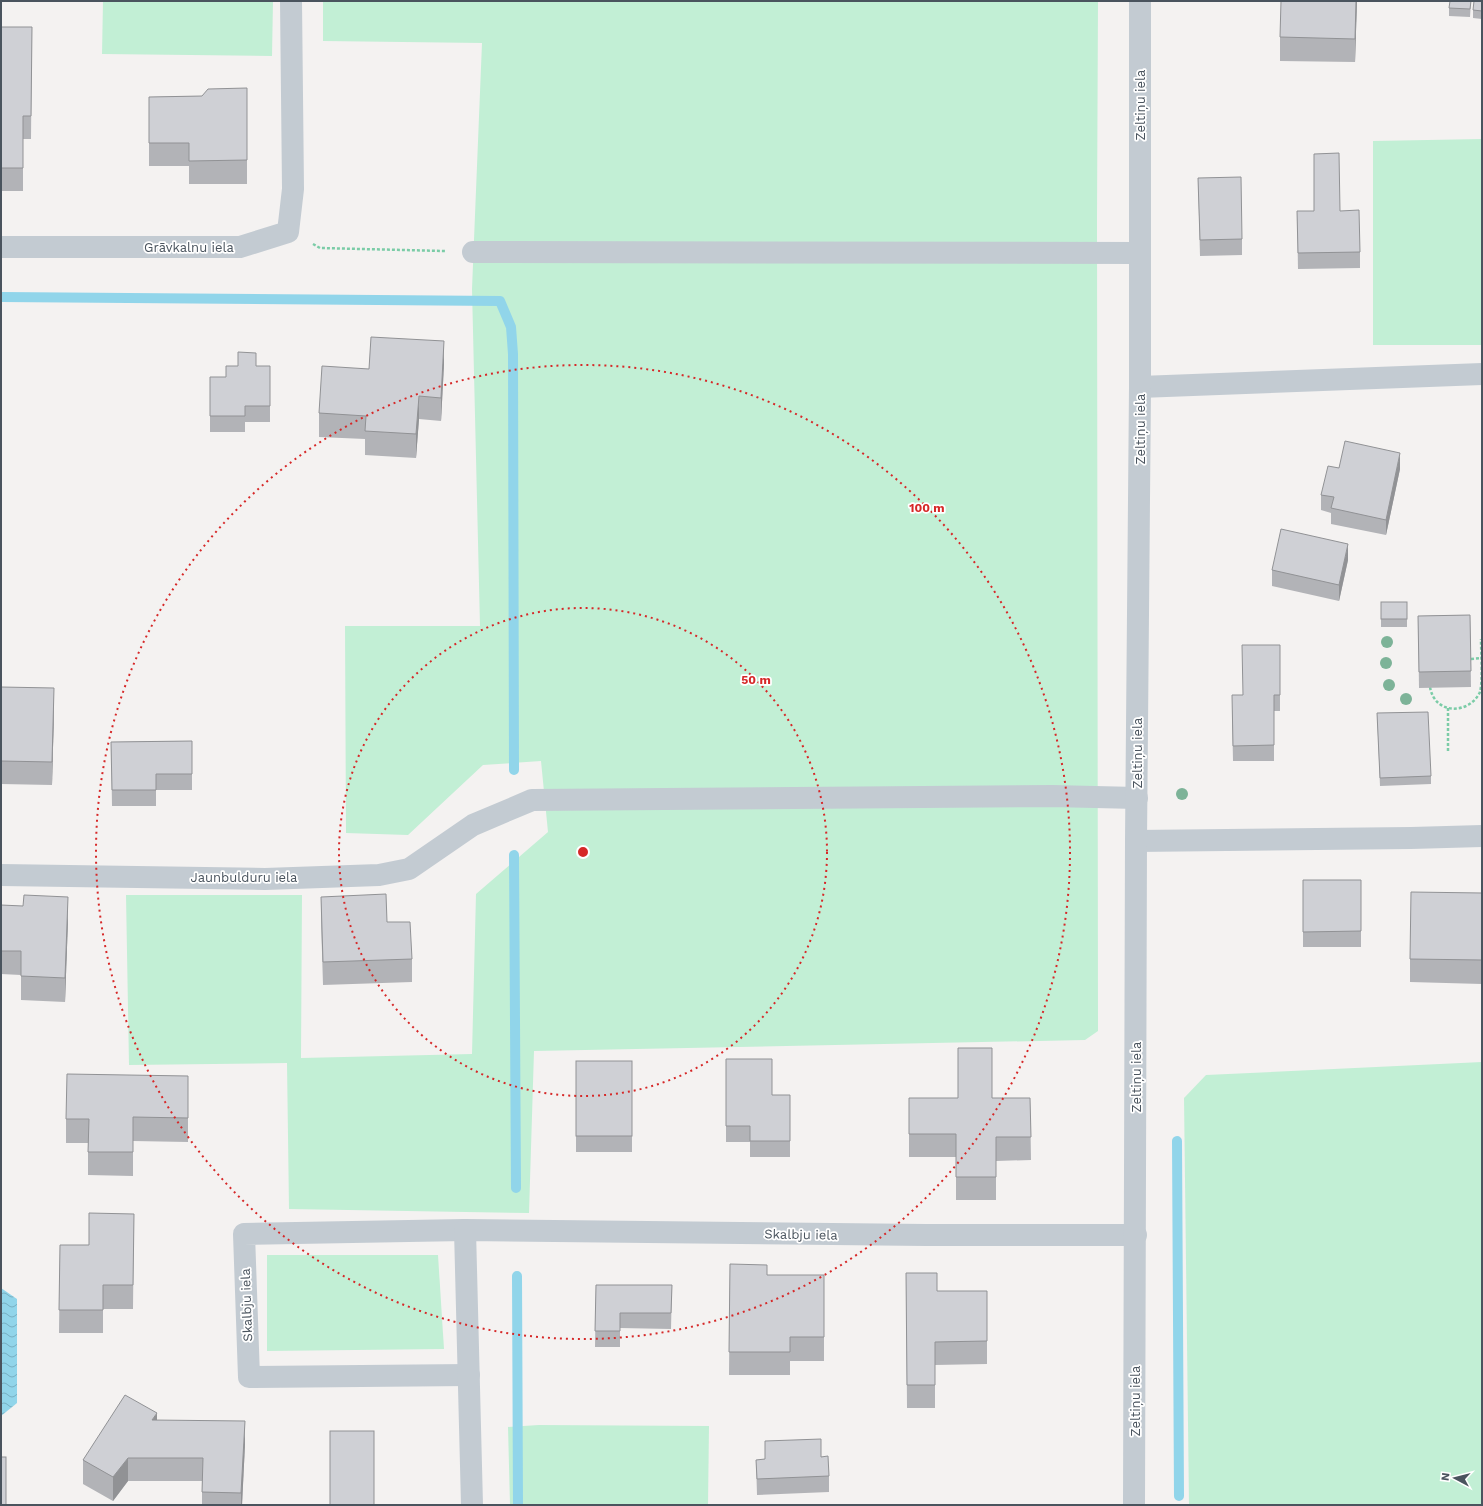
<svg xmlns="http://www.w3.org/2000/svg" width="1483" height="1506" viewBox="0 0 1483 1506" font-family="'Work Sans',sans-serif">
  <style>
    .grass { fill: #c2efd5 }
    .water { fill: url(#water-waves) }
    .lines { fill: none; stroke-linecap: round; stroke-linejoin: round }
    .stream { stroke: #91d5ea; stroke-width: 10 }
    .path { stroke: #7bcca7; stroke-width: 2.5; stroke-dasharray: 3 2; stroke-linecap: butt }
    .minor { stroke: #c3cbd2; stroke-width: 22 }
    .tree { fill: #7db398 }
    .wall { fill: #b2b3b7 }
    .shaded-wall { fill: #919295 }
    .building { fill: #cfd0d5; stroke: #919295 }
    .ring { fill: none; stroke: #d62828; stroke-width: 2; stroke-dasharray: 2 4 }
    .labels { text-anchor: middle; stroke-width: 3.5; stroke-linejoin: round; paint-order: stroke }
    .street-label { font-size: 13px; fill: #4a545e; stroke: #fff }
    .centre { fill: #d62828; stroke: #fff; stroke-width: 2 }
    .ring-label { font-size: 12px; text-anchor: middle; font-weight: bold; fill: #d62828; stroke: #fff; stroke-width: 3.5; stroke-linejoin: round; paint-order: stroke }
  </style>
  <defs>
    <pattern id="water-waves" width="16" height="10" patternUnits="userSpaceOnUse"><rect width="16" height="10" fill="#91d5ea"/><path d="M0 5q4-4 8 0t8 0" fill="none" stroke="#78afc1"/></pattern>
  </defs>
  <rect width="100%" height="100%" fill="#f4f2f1"/>
  <g class="grass">
    <path d="M103 1H273L272 56 102 54Z"/>
    <path d="M323 1H1098L1097 218 1098 1031 1085 1040 534 1051 529 1213 289 1209 287 1063 129 1065 126 895H302L301 1058 472 1054 476 894 548 832 541 761 483 765 408 835 346 833 345 626H480L472 289 482 43 323 41Z"/>
    <path d="M1482 139V345H1373V141Z"/>
    <path d="M1482 1062V1505H1189L1184 1098 1206 1075Z"/>
    <path d="M267 1255H438L444 1349 267 1351Z"/>
    <path d="M539 1425 709 1426 708 1505H510L508 1427Z"/>
  </g>
  <path class="water" d="M1 1288 17 1299V1403L1 1416Z"/>
  <g class="lines">
    <g class="stream">
      <path d="M1 297 500 301 511 327 513 354 514 770"/>
      <path d="M514 855 516 1188"/>
      <path d="M1177 1141 1179 1496"/>
      <path d="M517 1276 518 1505"/>
    </g>
    <g class="path">
      <path d="M313 244 320 248 445 251"/>
      <path d="M1471 659 1482 658"/>
      <path d="M1430 687C1435 716 1470 714 1480 692 1483 681 1481 652 1481 639"/>
      <path d="M1448 751V708"/>
    </g>
    <g class="minor">
      <path d="M1 247H240L288 232 293 189 291 1"/>
      <path d="M473 252 1140 253"/>
      <path d="M1140 387 1482 374"/>
      <path d="M1136 841 1411 838 1482 836"/>
      <path d="M1 875 265 879 379 875 409 869 473 825 532 800 1052 796 1137 798"/>
      <path d="M465 1230 244 1234 249 1377 469 1375"/>
      <path d="M472 1505 465 1230 926 1235H1136"/>
      <path d="M1134 1505 1136 841 1140 387V1"/>
    </g>
  </g>
  <g class="tree">
    <circle cx="1387" cy="642" r="6"/>
    <circle cx="1386" cy="663" r="6"/>
    <circle cx="1389" cy="685" r="6"/>
    <circle cx="1406" cy="699" r="6"/>
    <circle cx="1182" cy="794" r="6"/>
  </g>
  <g class="wall">
    <path d="M1357 1 1355 62 1280 61V37Z"/>
    <path d="M1471 1 1470 17 1449 16V8Z"/>
    <path d="M1482 1V19L1473 18V10Z"/>
    <path d="M1 27H32L31 139H23V191H1Z"/>
    <path d="M247 88V184H189V166H149V97L202 96Z"/>
    <path d="M1198 178 1242 239V255L1200 256Z"/>
    <path d="M1297 211H1340L1360 252V268L1298 269Z"/>
    <path d="M444 364 441 421 419 419 416 458 365 455V439L319 437V413L369 369Z"/>
    <path d="M238 366H270V422H245V432H210V377H226Z"/>
    <path d="M1339 468 1400 469 1386 535 1331 524V513L1321 510V495Z"/>
    <path d="M1348 560 1339 601 1272 586V570Z"/>
    <rect x="1381" y="602" width="26" height="25"/>
    <path d="M1470 615 1471 687 1419 688 1418 616Z"/>
    <path d="M1280 645V711H1274V761H1233L1232 711 1243 695Z"/>
    <path d="M1 687 54 711 52 785 1 784Z"/>
    <path d="M1377 713 1431 776V784L1380 786Z"/>
    <path d="M192 741V790H156V806H112L111 742Z"/>
    <rect x="1303" y="880" width="58" height="67"/>
    <path d="M1482 893V984L1410 982V959Z"/>
    <path d="M321 897 387 922 412 959V982L323 985 321 920Z"/>
    <path d="M1 905 68 920 65 1002 21 1000V975L1 974Z"/>
    <path d="M726 1059 772 1095H790V1157H750V1142H726Z"/>
    <rect x="576" y="1061" width="56" height="91"/>
    <path d="M188 1076V1142L133 1141V1176L88 1175V1143H66V1119Z"/>
    <path d="M909 1098H1030L1031 1160 996 1161V1200H956V1157H909Z"/>
    <path d="M134 1214 133 1309H103V1333H59L60 1245H89Z"/>
    <path d="M730 1264 767 1275H824V1361H790V1375H729Z"/>
    <path d="M906 1273 937 1291H987V1364L935 1365V1408H907Z"/>
    <path d="M596 1285H672L671 1329 620 1328V1347H595Z"/>
    <path d="M157 1420 245 1444 242 1505H202V1481H128L113 1501 83 1484V1460Z"/>
    <path d="M765 1441 821 1457 829 1476V1492L757 1495 756 1460 765 1459Z"/>
  </g>
  <g class="shaded-wall">
    <path d="M1356 1H1357L1355 62V39Z"/>
    <path d="M444 341V364L441 421V398Z"/>
    <path d="M419 396V419L416 458V434Z"/>
    <path d="M1400 453V469L1386 535V520Z"/>
    <path d="M1348 544V560L1339 601V585Z"/>
    <path d="M54 688V711L52 785V762Z"/>
    <path d="M68 897V920L65 1002V978Z"/>
    <path d="M157 1413V1436L152 1420Z"/>
    <path d="M245 1421V1444L242 1505H241V1493Z"/>
    <path d="M128 1458V1481L113 1501V1477Z"/>
  </g>
  <g class="building">
    <path d="M1281 1H1356L1355 39 1280 37Z"/>
    <path d="M1450 1H1471L1470 9 1449 8Z"/>
    <path d="M1474 1H1482V11L1473 10Z"/>
    <path d="M1 27H32L31 116H23V168H1Z"/>
    <path d="M247 88V160L189 161V143H149V97L202 96 208 89Z"/>
    <path d="M1339 153 1340 211 1359 210 1360 252 1298 253 1297 211H1314V154Z"/>
    <path d="M1241 177 1242 239 1200 240 1198 178Z"/>
    <path d="M371 337 444 341 441 398 419 396 416 434 365 431 366 416 319 413 322 366 369 369Z"/>
    <path d="M238 352 256 353V366H270V406H245V416H210V377H226V366H238Z"/>
    <path d="M1345 441 1400 453 1386 520 1331 508 1334 497 1321 495 1328 466 1339 468Z"/>
    <path d="M1281 529 1348 544 1339 585 1272 570Z"/>
    <rect x="1381" y="602" width="26" height="17"/>
    <path d="M1470 615 1471 671 1419 672 1418 616Z"/>
    <path d="M1242 645H1280V695H1274V745L1233 746 1232 695H1243Z"/>
    <path d="M1 687 54 688 52 762 1 761Z"/>
    <path d="M1428 712 1431 776 1380 778 1377 713Z"/>
    <path d="M192 741V774H156V790H112L111 742Z"/>
    <path d="M1303 880H1361V931L1303 932Z"/>
    <path d="M1411 892 1482 893V960L1410 959Z"/>
    <path d="M386 894 387 922H410L412 959 323 962 321 897Z"/>
    <path d="M24 895 68 897 65 978 21 976V951H1V905L23 906Z"/>
    <path d="M958 1048H992V1098H1030L1031 1137H996V1177H956V1134H909V1098H958Z"/>
    <path d="M726 1059H772V1095H790V1141H750V1126H726Z"/>
    <rect x="576" y="1061" width="56" height="75"/>
    <path d="M67 1074 188 1076V1118L133 1117V1152H88L89 1119H66Z"/>
    <path d="M89 1213 134 1214 133 1285H103V1310H59L60 1245H89Z"/>
    <path d="M730 1264 767 1265V1275H824V1337H790V1352H729Z"/>
    <path d="M906 1273H937V1291H987V1341L935 1342V1385H907Z"/>
    <path d="M596 1285H672L671 1313H620V1331H595Z"/>
    <path d="M125 1395 157 1413 152 1420 245 1421 241 1493 202 1492 203 1458H128L113 1477 83 1460Z"/>
    <rect x="330" y="1431" width="44" height="74"/>
    <path d="M821 1439V1457L828 1456 829 1476 757 1479 756 1460 765 1459V1441Z"/>
    <rect x="1" y="1457" width="5" height="48"/>
  </g>
  <g class="ring">
    <circle cx="583" cy="852" r="244"/>
    <circle cx="583" cy="852" r="487"/>
  </g>
  <g class="labels">
    <g class="street-label">
      <text transform="translate(1140 105) rotate(-90)" y="5">Zeltiņu iela</text>
      <text x="189" y="252">Grāvkalnu iela</text>
      <text transform="translate(1140 429) rotate(-90)" y="5">Zeltiņu iela</text>
      <text transform="translate(1137 753) rotate(-90)" y="5">Zeltiņu iela</text>
      <text x="244" y="882">Jaunbulduru iela</text>
      <text transform="translate(1136 1077) rotate(-90)" y="5">Zeltiņu iela</text>
      <text transform="translate(801 1234) rotate(1)" y="5">Skalbju iela</text>
      <text transform="translate(246 1305) rotate(-92)" y="5">Skalbju iela</text>
      <text transform="translate(1135 1401) rotate(-90)" y="5">Zeltiņu iela</text>
    </g>
  </g>
  <circle cx="583" cy="852" r="6" class="centre"/>
  <g class="ring-label">
    <text x="927" y="512">100 m</text>
    <text x="756" y="684">50 m</text>
  </g>
  <rect width="1483" height="1506" fill="none" stroke="#4a545e" stroke-width="4"/>
  <g transform="translate(1455 1478) rotate(277)" stroke="#ffffff" stroke-width="3" paint-order="stroke">
  <path d="M0-3L7 15L0 10L-7 15Z" fill="#4a545e"/>
  <text y="-6" font-size="11" font-weight="bold" text-anchor="middle" fill="#4a545e">N</text>
  </g>
</svg>
